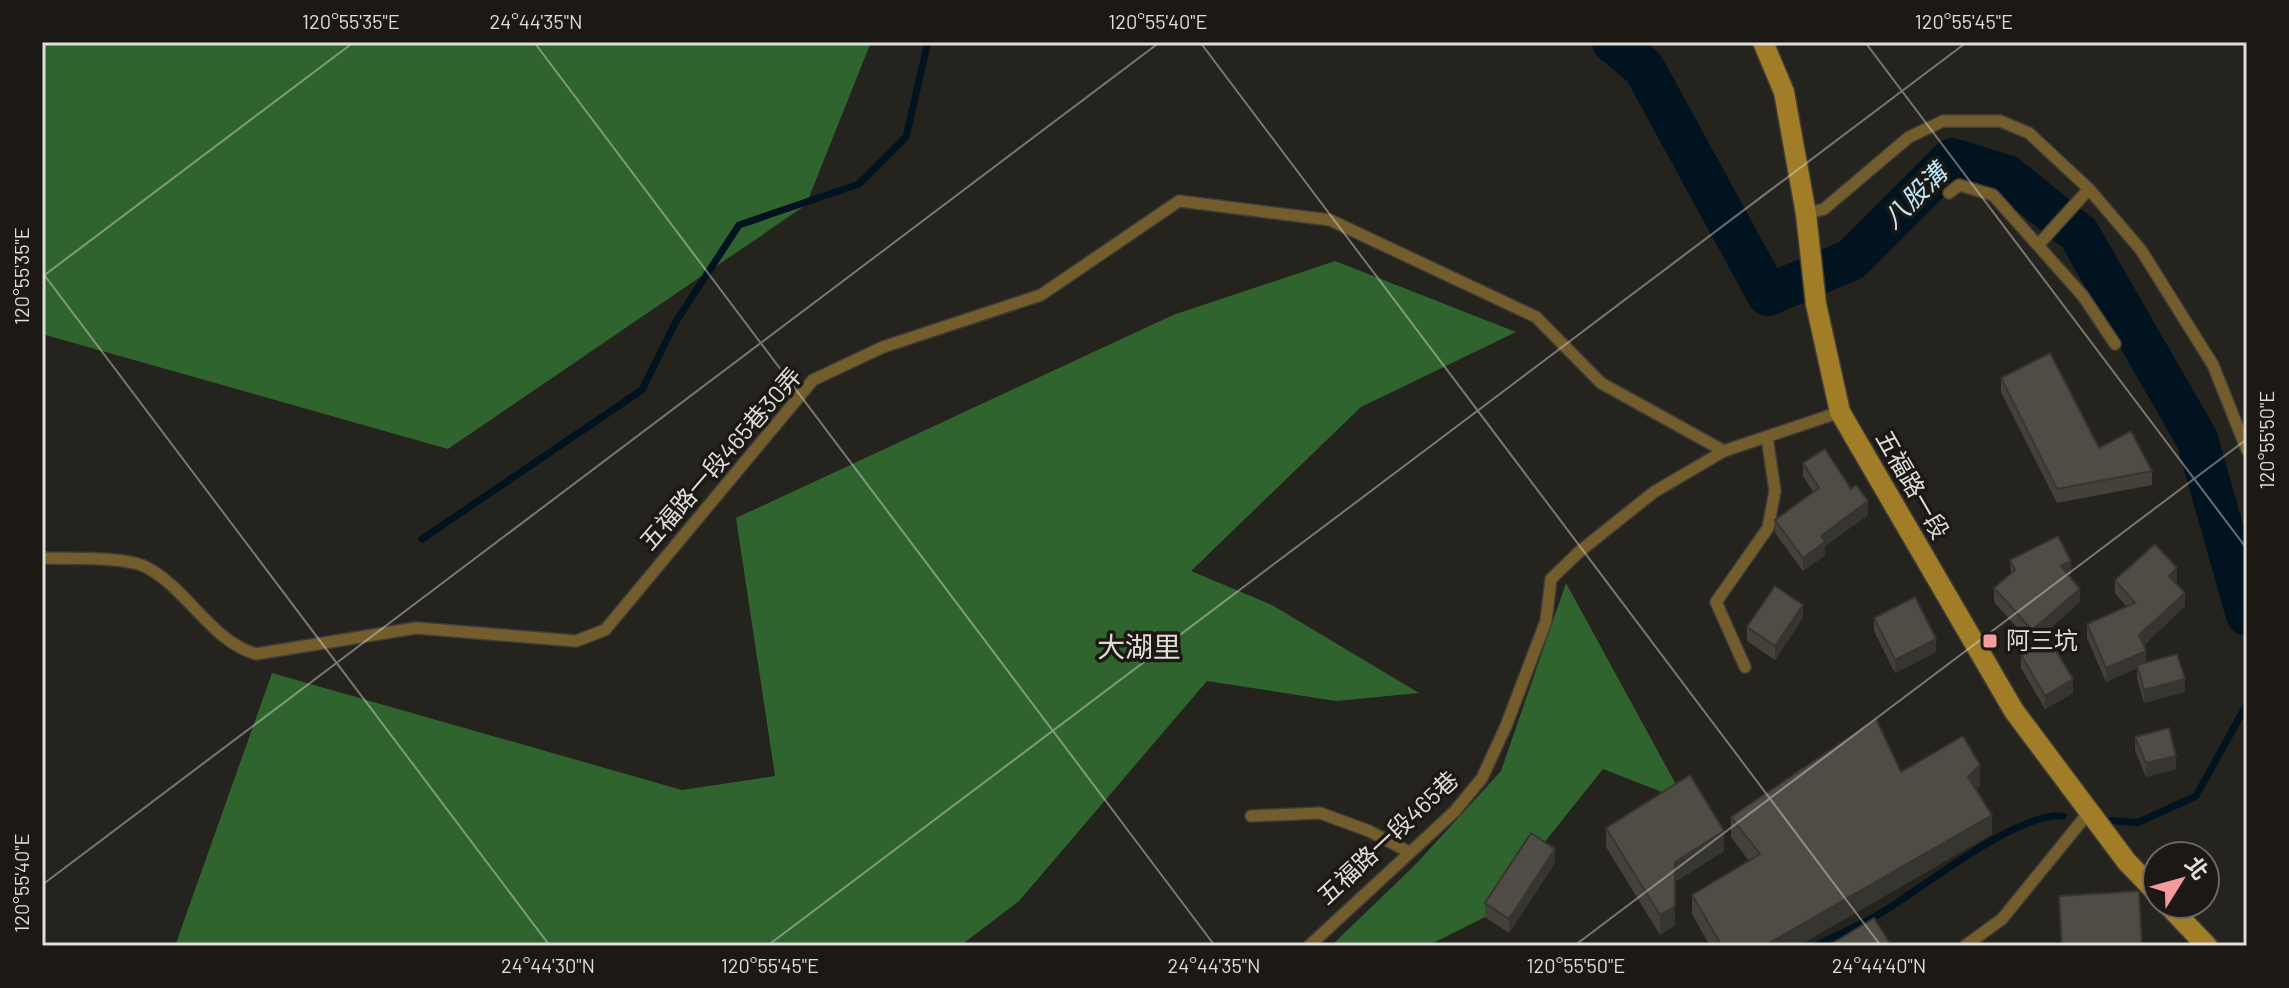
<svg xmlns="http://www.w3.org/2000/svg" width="2289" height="988" viewBox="0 0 2289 988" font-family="Barlow,'Noto Sans TC',sans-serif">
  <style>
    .forest { fill: #30642e }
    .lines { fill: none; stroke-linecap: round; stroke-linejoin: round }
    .stream { stroke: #00131e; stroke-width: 7 }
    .river { stroke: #00131e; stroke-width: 42 }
    .lane-casing { stroke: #3f3d37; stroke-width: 14 }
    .secondary-casing { stroke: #3f3d37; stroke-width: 23 }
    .lane { stroke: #745d2c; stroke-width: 11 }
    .secondary { stroke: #a27d27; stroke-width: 20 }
    .wall { fill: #44413b }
    .shaded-wall { fill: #373530 }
    .building { fill: #4f4c45; stroke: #373530; stroke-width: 2 }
    .ticks { fill: none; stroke: #dfdeda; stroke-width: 2; stroke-opacity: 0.45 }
    .poi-dot { fill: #f59b9d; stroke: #1c1914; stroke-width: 3 }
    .labels { text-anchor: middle; stroke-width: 7; stroke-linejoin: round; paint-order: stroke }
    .street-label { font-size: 24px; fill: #dfdeda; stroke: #1c1914 }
    .poi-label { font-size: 24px; fill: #dfdeda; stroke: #1c1914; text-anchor: start }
    .water-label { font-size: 26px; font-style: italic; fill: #bee9fd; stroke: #1c1914 }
    .quarter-label { font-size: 28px; fill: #dfdcd4; stroke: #1c1914 }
    .neatline { fill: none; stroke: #dfdeda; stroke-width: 3 }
    .ticks-label { font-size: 20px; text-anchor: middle; fill: #dfdeda }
  </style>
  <rect width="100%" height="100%" fill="#25231d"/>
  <g class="forest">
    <path d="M42 42H871L806 205 448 449 42 334Z"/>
    <path d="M1335 261 1516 332 1361 407 1191 571 1272 605 1419 693 1336 701 1207 681 1019 901 960 946H175L272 673 682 790 775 776 736 518 1173 315Z"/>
    <path d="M1566 583 1685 801 1603 769 1485 917 1427 946H1331L1416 864 1501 771Z"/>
  </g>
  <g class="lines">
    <g class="stream">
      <path d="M422 539 642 390 675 323 739 225 859 184 906 137 928 42"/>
      <path d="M2106 820 2137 823 2196 796 2247 704"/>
      <path d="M1815 946C1838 934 1864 924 1886 910 1926 885 2018 812 2063 816"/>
    </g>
    <path class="river" d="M1613 42 1644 68 1768 295 1851 260 1952 159 2007 176 2079 234 2197 439 2247 615"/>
    <defs>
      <g id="lane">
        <path d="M1949 193 1959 185 1993 195 2083 296 2115 344"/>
        <path d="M1806 214 1824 209 1909 137 1943 121H2000L2029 133 2089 189 2141 250 2213 365 2247 450"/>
        <path d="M2039 244 2089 189"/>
        <path d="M42 558C68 559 124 556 146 567 188 589 211 641 256 654L416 628 576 641 605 630 813 380 883 347 1041 295 1179 201 1330 220 1536 317 1601 383 1724 451"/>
        <path d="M1745 667 1716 602 1768 528 1775 491 1767 437"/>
        <path d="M1251 816 1320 813 1369 831 1409 852"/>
        <path d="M1309 946 1455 811 1482 778 1506 726 1546 621 1551 579 1580 551 1654 492 1724 451 1840 412"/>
        <path d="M1965 946 2002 919 2089 812"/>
      </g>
      <g id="secondary">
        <path d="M1763 42 1784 92 1806 214 1816 304 1840 412 2014 711 2127 862 2157 893"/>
        <path d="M2167 904 2207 946"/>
      </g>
    </defs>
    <use href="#lane" class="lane-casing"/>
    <use href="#secondary" class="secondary-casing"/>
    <use href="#lane" class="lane"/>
    <use href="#secondary" class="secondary"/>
  </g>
  <g class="wall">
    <path d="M2001 378 2099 448 2152 471V485L2057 503 2001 392Z"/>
    <path d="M1803 463 1868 515 1825 546V555L1803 571 1775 533V520L1813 492 1803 476Z"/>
    <path d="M2010 560 2071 574 2069 576 2080 602 2032 644 1994 602V588L2011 574Z"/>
    <path d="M2115 580 2177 582 2176 583 2185 606 2144 645 2146 662 2185 692 2144 703 2137 678V668L2106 682 2087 638V624L2127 607 2115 593Z"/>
    <path d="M1803 618 1775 660 1747 641V627Z"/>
    <path d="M1874 618 1936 652 1895 673 1874 631Z"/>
    <path d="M2021 655 2073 693 2045 709 2021 668Z"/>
    <path d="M2135 737 2176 769 2146 777 2135 750Z"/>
    <path d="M1901 772 1980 785 1975 789 1992 834 1798 946H1710L1692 914V895L1749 861 1731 837V817Z"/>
    <path d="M1606 828 1724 851 1675 882V925L1660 935 1606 847Z"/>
    <path d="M1555 863 1509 933 1485 917V903Z"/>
    <path d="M2059 896 2142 946H2061Z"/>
  </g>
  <g class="shaded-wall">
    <path d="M1868 501V515L1825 546V555L1803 571V558L1821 536Z"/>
    <path d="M2071 561V574L2061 580V566Z"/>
    <path d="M2177 568V582L2169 589V576Z"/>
    <path d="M2080 589V602L2032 644V630Z"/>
    <path d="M2185 593V606L2139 649V635Z"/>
    <path d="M1803 605V618L1775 660V646Z"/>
    <path d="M1936 639V652L1895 673V660Z"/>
    <path d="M2146 651V664L2137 665V668L2106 682V668Z"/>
    <path d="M2073 679V693L2045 709V696Z"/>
    <path d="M2185 679V692L2144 703V690Z"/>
    <path d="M2176 756V769L2146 777V763Z"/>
    <path d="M1980 765V785L1968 797V777Z"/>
    <path d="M1992 815V834L1798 946H1764Z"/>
    <path d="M1724 831V851L1675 882V862Z"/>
    <path d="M1555 849V863L1509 933V919Z"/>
    <path d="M1675 906V925L1660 935V915Z"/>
  </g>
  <g class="building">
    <path d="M2050 353 2099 448 2131 431 2152 471 2057 489 2001 378Z"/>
    <path d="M1825 449 1851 489 1856 485 1868 501 1821 536 1825 542 1803 558 1775 520 1819 488 1803 463Z"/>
    <path d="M2058 536 2071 561 2061 566 2080 589 2032 630 1994 588 2015 570 2010 560Z"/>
    <path d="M2155 544 2177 568 2169 576 2185 593 2139 635 2146 651 2106 668 2087 624 2135 603 2115 580Z"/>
    <path d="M1775 586 1803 605 1775 646 1747 627Z"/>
    <path d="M1915 597 1936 639 1895 660 1874 618Z"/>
    <path d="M2050 641 2073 679 2045 696 2021 655Z"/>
    <path d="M2177 654 2185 679 2144 690 2137 665Z"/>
    <path d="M1876 719 1901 772 1963 736 1980 765 1968 777 1992 815 1764 946H1722L1692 895 1760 854 1731 817Z"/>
    <path d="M2169 728 2176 756 2146 763 2135 737Z"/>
    <path d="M1690 775 1724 831 1675 862V906L1660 915 1606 828Z"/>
    <path d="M1531 833 1555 849 1509 919 1485 903Z"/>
    <path d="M2139 891 2142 946H2062L2059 896Z"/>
    <path d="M1874 918 1891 945 1828 946Z"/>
  </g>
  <path class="ticks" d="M534 42 1215 946M1200 42 1881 946M1865 42 2247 549M42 272 550 946M42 277 354 42M42 885 1160 42M767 946 1967 42M1574 946 2247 439"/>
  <rect class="poi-dot" x="1982" y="633" width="16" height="16" rx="4"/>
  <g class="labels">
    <g class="street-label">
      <text transform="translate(721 459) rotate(-49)" y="8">五福路一段465巷30弄</text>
      <text transform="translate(1912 485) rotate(60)" y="8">五福路一段</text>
      <text transform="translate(1388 838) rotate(-43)" y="8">五福路一段465巷</text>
    </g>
    <g class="poi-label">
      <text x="2006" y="649">阿三坑</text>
    </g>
    <g class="water-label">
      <text transform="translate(1915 196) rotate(-45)" y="9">八股溝</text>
    </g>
    <g class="quarter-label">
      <text x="1139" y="657">大湖里</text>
    </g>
  </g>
  <rect width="2289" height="988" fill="none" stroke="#1c1914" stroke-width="88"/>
  <g transform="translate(2181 880) rotate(53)"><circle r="38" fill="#1c1914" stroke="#6a6863" stroke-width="2"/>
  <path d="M0-6L14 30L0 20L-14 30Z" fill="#f59b9d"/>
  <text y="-12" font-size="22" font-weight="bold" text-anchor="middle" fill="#dfdeda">北</text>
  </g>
  <rect x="44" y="44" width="2201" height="900" class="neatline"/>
  <g class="ticks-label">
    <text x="351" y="29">120°55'35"E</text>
    <text x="536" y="29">24°44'35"N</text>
    <text x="1158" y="29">120°55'40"E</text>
    <text x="1964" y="29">120°55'45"E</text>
    <text transform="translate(22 276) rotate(-90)" y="7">120°55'35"E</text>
    <text transform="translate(2267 440) rotate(-90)" y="7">120°55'50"E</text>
    <text transform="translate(22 883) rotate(-90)" y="7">120°55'40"E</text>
    <text x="548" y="973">24°44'30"N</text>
    <text x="770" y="973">120°55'45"E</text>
    <text x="1214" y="973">24°44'35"N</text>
    <text x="1576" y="973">120°55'50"E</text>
    <text x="1879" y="973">24°44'40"N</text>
  </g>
</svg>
